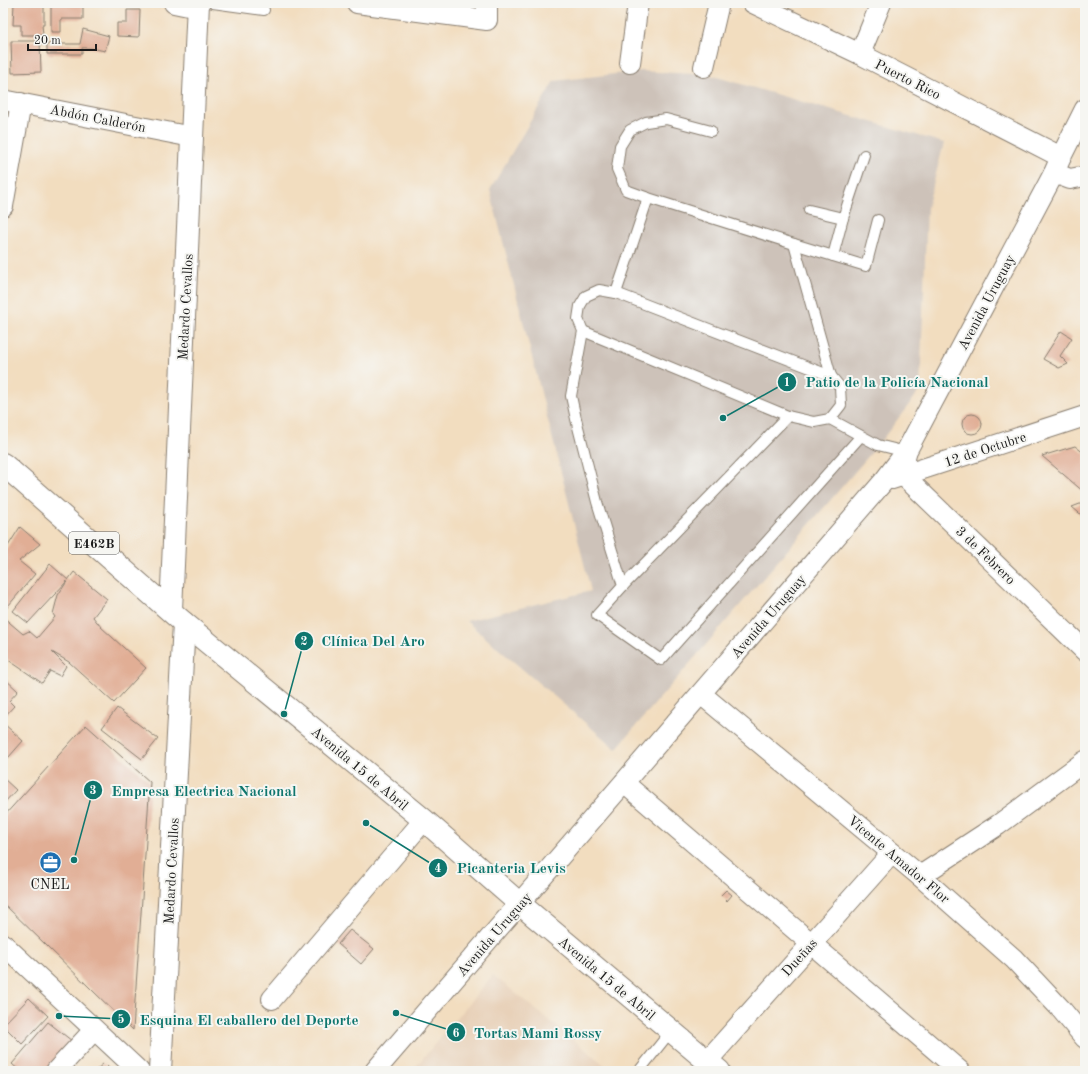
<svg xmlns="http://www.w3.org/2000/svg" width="1088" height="1074" viewBox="0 0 1088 1074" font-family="'Old Standard TT',serif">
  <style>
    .built { fill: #e7cfb6 }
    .industrial { fill: #cdc2b9 }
    .building { fill: #e1ae95 }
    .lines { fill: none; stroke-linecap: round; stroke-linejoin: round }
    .service-casing { stroke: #877c6e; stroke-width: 12 }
    .minor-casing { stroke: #877c6e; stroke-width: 22 }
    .tertiary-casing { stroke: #877c6e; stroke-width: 24 }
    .primary-casing { stroke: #877c6e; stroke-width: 24 }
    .service { stroke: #fff; stroke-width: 10 }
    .minor { stroke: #fff; stroke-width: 20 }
    .tertiary { stroke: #fff; stroke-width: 22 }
    .primary { stroke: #fff; stroke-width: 22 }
    .labels { text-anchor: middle; stroke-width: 4; stroke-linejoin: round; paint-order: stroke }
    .shield { fill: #f6f6f2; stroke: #5d5d5c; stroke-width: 1 }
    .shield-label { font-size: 13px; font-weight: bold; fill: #1c1c1c }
    .street-label { font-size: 14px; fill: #1c1c1c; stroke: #f6f6f2 }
    .poi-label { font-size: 14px; fill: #1c1c1c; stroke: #f6f6f2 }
    .leader { fill: none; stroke: #0f766e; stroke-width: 1.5 }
    .callout-dot { fill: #0f766e; stroke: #f6f6f2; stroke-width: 1.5 }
    .mark-label { font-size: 12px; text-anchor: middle; font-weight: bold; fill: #fff }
    .callout-label { font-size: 15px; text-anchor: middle; font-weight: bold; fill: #0f766e; stroke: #f6f6f2; stroke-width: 4; stroke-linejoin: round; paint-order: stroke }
  </style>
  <rect width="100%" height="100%" fill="#f6f6f2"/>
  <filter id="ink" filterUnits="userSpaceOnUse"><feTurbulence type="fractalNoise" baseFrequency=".025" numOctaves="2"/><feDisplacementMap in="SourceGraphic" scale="8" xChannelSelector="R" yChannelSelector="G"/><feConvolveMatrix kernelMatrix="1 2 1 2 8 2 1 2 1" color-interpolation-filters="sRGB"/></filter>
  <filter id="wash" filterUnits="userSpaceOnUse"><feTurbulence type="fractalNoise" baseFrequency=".012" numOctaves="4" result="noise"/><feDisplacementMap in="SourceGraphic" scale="16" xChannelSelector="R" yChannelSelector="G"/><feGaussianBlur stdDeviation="0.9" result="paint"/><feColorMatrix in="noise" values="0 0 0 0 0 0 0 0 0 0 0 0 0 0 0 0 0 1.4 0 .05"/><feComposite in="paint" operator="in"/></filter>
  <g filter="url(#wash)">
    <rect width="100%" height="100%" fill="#f2ddbf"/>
    <path class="built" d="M493 975 612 1071H412Z"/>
    <path class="industrial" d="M641 71 710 75 944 143 927 208 920 390 878 445 616 749 466 621 591 591 490 190 554 81Z"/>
    <g id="blocks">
      <g class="building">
        <path d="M14 3H44V25H42L43 35H21V25H13Z"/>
        <path d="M51 3H83V19H61V32H51Z"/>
        <path d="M127 10H140L139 37 117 36V23H127Z"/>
        <path d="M83 29 109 36 105 51 91 48H82V54H47V44H80Z"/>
        <path d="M11 41H40L41 72 12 73Z"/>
        <path d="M1061 331 1072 338 1060 356 1068 364 1059 368 1043 359Z"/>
        <circle cx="972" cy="424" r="10"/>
        <path d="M1075 446 1085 454V493L1042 456Z"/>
        <path d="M1085 502V518L1072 507Z"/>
        <path d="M20 527 40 544 19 561 35 574 3 612V554Z"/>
        <path d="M50 564 68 580 74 572 107 599 93 617 101 627 146 668 114 703 69 662 52 652 66 666 60 676 50 671 42 683 4 657 3 659V617L23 634 29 631 37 638 55 617 53 614 58 595 68 580 28 623 13 611Z"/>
        <path d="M3 677 18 691 9 701 14 706 3 718Z"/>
        <path d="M117 708 158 739 142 759 102 728Z"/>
        <path d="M3 723 23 741 8 758 3 754Z"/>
        <path d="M86 725 150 782 133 1030 3 903V817Z"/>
        <path d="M3 778 16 790 3 804Z"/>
        <path d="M726 890 732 895 727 901 721 895Z"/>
        <path d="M350 930 374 949 361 964 338 944Z"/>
        <path d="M29 998 48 1016 22 1044 3 1025Z"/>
        <path d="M48 1022 72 1041 46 1071H20L12 1064Z"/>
        <path d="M104 1063 112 1071H95Z"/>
      </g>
    </g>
  </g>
  <g filter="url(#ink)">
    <use href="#blocks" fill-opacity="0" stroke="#877c6e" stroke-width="1"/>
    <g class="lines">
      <defs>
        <g id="service">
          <path d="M213 3 264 10"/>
          <path d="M711 131 666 119 646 122 630 130 620 146 617 169 626 190 648 198 794 244 831 376"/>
          <path d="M809 210 843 218"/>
          <path d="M794 244 866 266 878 220"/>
          <path d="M833 256 843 218 864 155"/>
          <path d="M616 293 648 198"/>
          <path d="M583 331 788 416"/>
          <path d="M830 419 841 405 840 387 831 376 616 293 599 290 586 296 580 306 578 319 583 331 571 396 576 419 597 502 623 586 597 615 661 660 860 437"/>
          <path d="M623 586 788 416 814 422 830 419 878 445 906 452"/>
          <path d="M639 1071 671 1031"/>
        </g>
        <g id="minor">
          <path d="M174 3 198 8"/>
          <path d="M357 3 487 20V3"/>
          <path d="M753 3 860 54 1061 157"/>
          <path d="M860 54 881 3"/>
          <path d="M630 63 638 3"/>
          <path d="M704 67 719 3"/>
          <path d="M3 100 192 137"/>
          <path d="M1054 173 1070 179 1085 176"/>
          <path d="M3 206 21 103"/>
          <path d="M906 452 903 475 1085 651"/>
          <path d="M892 479 1085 416"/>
          <path d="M701 694 920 876 1014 959 1060 1008 1085 1038"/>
          <path d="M624 783 960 1071"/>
          <path d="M920 876 998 825 1085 761"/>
          <path d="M3 944 139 1071"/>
          <path d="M272 999 424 820"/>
          <path d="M707 1061 892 853"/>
          <path d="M56 1071 94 1030"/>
          <path d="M375 1071 884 481 906 452 1054 173 1061 157 1085 109"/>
        </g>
        <g id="tertiary">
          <path d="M171 610 198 3"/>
          <path d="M160 1071 184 623"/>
        </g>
        <path id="primary" d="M3 464 184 623 424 820 520 904 719 1071"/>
      </defs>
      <use href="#service" class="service-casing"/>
      <use href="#minor" class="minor-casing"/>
      <use href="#tertiary" class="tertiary-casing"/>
      <use href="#primary" class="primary-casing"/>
      <use href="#service" class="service"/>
      <use href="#minor" class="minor"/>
      <use href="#tertiary" class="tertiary"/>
      <use href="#primary" class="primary"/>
    </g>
  </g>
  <defs>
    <symbol id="office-disc" viewBox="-11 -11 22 22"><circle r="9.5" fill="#1f6fb2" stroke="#f6f6f2"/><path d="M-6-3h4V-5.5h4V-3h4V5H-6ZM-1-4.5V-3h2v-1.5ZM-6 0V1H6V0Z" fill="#fff"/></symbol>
  </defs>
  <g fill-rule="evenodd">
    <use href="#office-disc" x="38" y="850" width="25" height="25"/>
  </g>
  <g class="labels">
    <rect class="shield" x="69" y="532" width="50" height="22" rx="3"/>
    <g class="shield-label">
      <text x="94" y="548">E462B</text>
    </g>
    <g class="street-label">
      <text transform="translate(908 79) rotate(27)" y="5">Puerto Rico</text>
      <text transform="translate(98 118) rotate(11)" y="5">Abdón Calderón</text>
      <text transform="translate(986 302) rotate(-62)" y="5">Avenida Uruguay</text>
      <text transform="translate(185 307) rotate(-87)" y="5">Medardo Cevallos</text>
      <text transform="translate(985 449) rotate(-18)" y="5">12 de Octubre</text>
      <text transform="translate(986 555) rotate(44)" y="5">3 de Febrero</text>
      <text transform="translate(768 616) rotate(-49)" y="5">Avenida Uruguay</text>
      <text transform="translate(360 768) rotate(40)" y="5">Avenida 15 de Abril</text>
      <text transform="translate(899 859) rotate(40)" y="5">Vicente Amador Flor</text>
      <text transform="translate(171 871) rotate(-87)" y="5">Medardo Cevallos</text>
      <text transform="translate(494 934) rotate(-49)" y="5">Avenida Uruguay</text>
      <text transform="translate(799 957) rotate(-48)" y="5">Dueñas</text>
      <text transform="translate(607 978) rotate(40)" y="5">Avenida 15 de Abril</text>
    </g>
    <g class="poi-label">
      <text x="50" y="889">CNEL</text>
    </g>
  </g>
  <path class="leader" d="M723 418L787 382M284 714L304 641M74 860L93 790M366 823L438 868M59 1016L121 1019M396 1013L456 1032"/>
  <g class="callout-dot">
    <circle cx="723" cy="418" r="4"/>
    <circle cx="284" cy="714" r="4"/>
    <circle cx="74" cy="860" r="4"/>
    <circle cx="366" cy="823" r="4"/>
    <circle cx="59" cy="1016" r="4"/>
    <circle cx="396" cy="1013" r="4"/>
    <circle cx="787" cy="382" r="10"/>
    <circle cx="304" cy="641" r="10"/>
    <circle cx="93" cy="790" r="10"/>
    <circle cx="438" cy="868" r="10"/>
    <circle cx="121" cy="1019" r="10"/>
    <circle cx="456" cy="1032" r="10"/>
  </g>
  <g class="mark-label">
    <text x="787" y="386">1</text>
    <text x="304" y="645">2</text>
    <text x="93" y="794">3</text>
    <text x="438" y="872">4</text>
    <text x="121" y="1023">5</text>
    <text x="456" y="1037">6</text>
  </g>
  <g class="callout-label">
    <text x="897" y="387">Patio de la Policía Nacional</text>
    <text x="373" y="646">Clínica Del Aro</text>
    <text x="204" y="796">Empresa Electrica Nacional</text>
    <text x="511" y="873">Picanteria Levis</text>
    <text x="249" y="1025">Esquina El caballero del Deporte</text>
    <text x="538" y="1038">Tortas Mami Rossy</text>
  </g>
  <rect width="1088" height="1074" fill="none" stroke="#f6f6f2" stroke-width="16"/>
  <path d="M28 44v6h68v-6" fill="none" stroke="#1c1c1c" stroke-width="2"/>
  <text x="34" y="44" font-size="12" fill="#1c1c1c" stroke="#f6f6f2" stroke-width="3" paint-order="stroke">20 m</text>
</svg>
